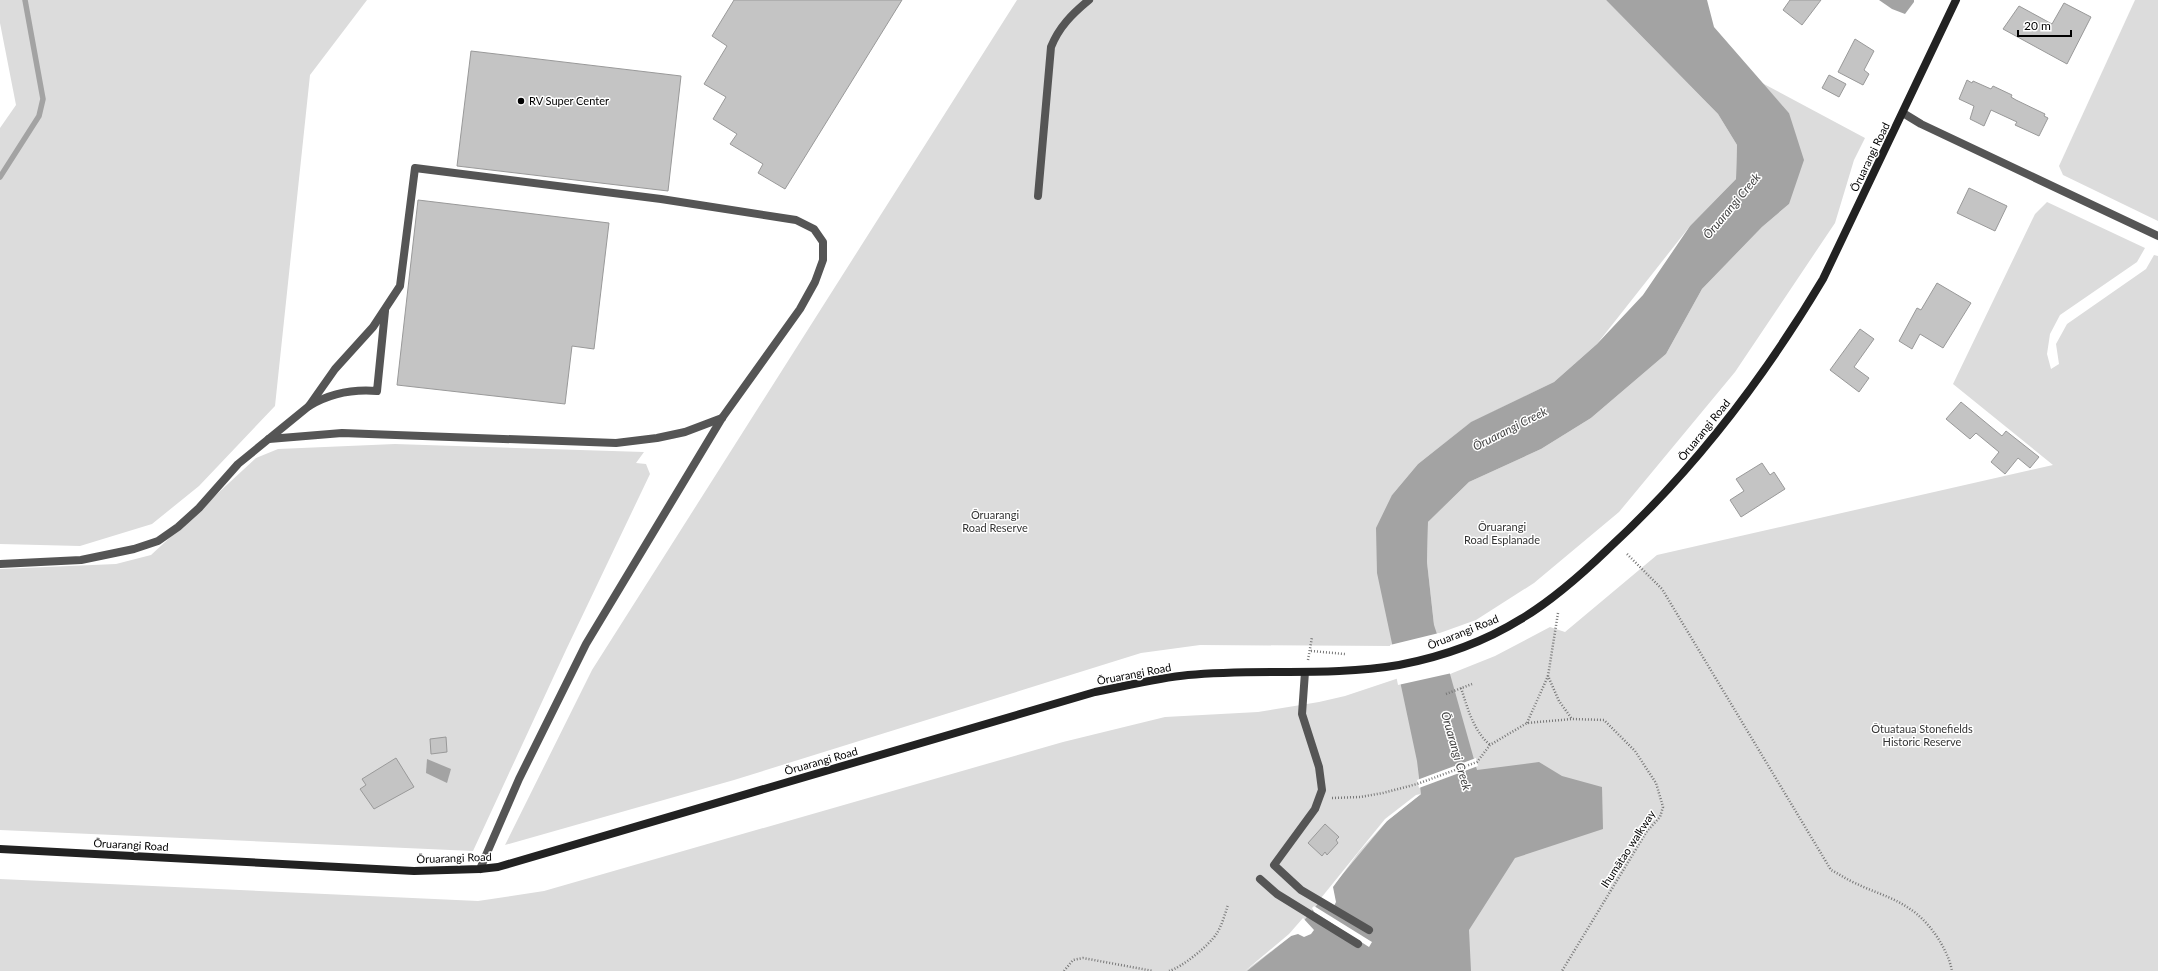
<svg xmlns="http://www.w3.org/2000/svg" width="2158" height="971" viewBox="0 0 2158 971" font-family="Lato,sans-serif">
  <style>
    .green { fill: #dcdcdc }
    .water { fill: #a3a3a3 }
    .pier { fill: #fff }
    .lines { fill: none; stroke-linecap: round; stroke-linejoin: round }
    .stream { stroke: #a3a3a3; stroke-width: 5.5 }
    .building { fill: #c4c4c4; stroke: #999 }
    .path { stroke: #777; stroke-width: 2.5; stroke-dasharray: 1 2; stroke-linecap: butt }
    .lane { stroke: #555; stroke-width: 8 }
    .secondary { stroke: #222; stroke-width: 8 }
    .poi-dot { fill: #000; stroke: #fff; stroke-width: 1.5 }
    .labels { text-anchor: middle; stroke-width: 3; stroke-linejoin: round; paint-order: stroke }
    .poi-label { font-size: 11px; fill: #000; stroke: #fff; text-anchor: start }
    .street-label { font-size: 11px; fill: #000; stroke: #fff }
    .park-label { font-size: 11px; fill: #333; stroke: #fff }
    .water-label { font-size: 12px; font-style: italic; fill: #444; stroke: #fff }
  </style>
  <rect width="100%" height="100%" fill="#fff"/>
  <g class="green">
    <path d="M0 0H367L310 75 275 406 199 486 152 524 80 546 0 544V128L16 105 0 23Z"/>
    <path d="M1017 0H1606L1718 114 1737 145 1736 179 1690 226 1597 344 1554 382 1470 423 1418 464 1392 495 1434 625 1427 562 1428 522 1469 482 1541 449 1591 418 1666 354 1702 289 1762 227 1789 204V113L1762 83 1865 138 1854 160 1835 223 1735 372 1619 512 1534 583 1476 620 1437 634 1450 674 1495 656 1550 627 1565 632 1657 555 2053 465 1953 384 2035 214 2047 202 2145 248 2137 262 2060 315 2050 334 2047 354 2051 369 2059 364 2056 344 2067 324 2146 269 2154 255 2158 256V971H0V879L478 901 544 891 1063 742 1165 717 1258 712 1319 702 1345 696 1399 678 1392 646 1200 645 1141 653 734 780 505 845 592 670Z"/>
    <path d="M2135 0H2158V221L2063 175 2059 166Z"/>
    <path d="M395 444 644 452 636 463 646 464 650 474 566 650 473 851 0 830V569L116 564 151 555 256 458 278 449Z"/>
  </g>
  <g class="water">
    <path d="M1606 0H1707L1714 27 1789 113 1804 160 1789 204 1762 227 1702 289 1666 354 1591 418 1541 449 1469 482 1428 522 1427 562 1434 625 1450 674 1477 770 1539 762 1562 776 1602 787 1603 829 1515 858 1469 930 1471 971H1247L1291 936 1387 821 1421 794 1417 761 1377 573 1376 528 1392 495 1418 464 1471 422 1554 382 1597 344 1643 295 1690 226 1736 179 1737 145 1718 114Z"/>
    <path d="M1879 0H1914V2L1905 14 1892 9Z"/>
    <path d="M427 759 451 769 447 783 426 773Z"/>
  </g>
  <g class="pier">
    <path d="M1439 633 1452 673 1398 685 1390 645Z"/>
    <path d="M1476 758 1478 766 1419 788 1417 780Z"/>
    <path d="M1421 794 1387 821 1358 853 1333 887 1336 902 1334 906 1321 898 1385 819 1416 795Z"/>
    <path d="M1314 906 1372 942 1369 947 1314 912 1312 908Z"/>
    <path d="M1303 918 1314 930 1311 934 1304 937 1298 934 1291 936 1245 971 1289 934Z"/>
  </g>
  <g class="lines">
    <path class="stream" d="M0 177 39 116 43 99 25 0"/>
  </g>
  <g class="building">
    <path d="M734 0H902L785 189 758 173 763 164 730 144 737 134 713 119 726 97 704 84 727 46 712 36Z"/>
    <path d="M1790 0H1821L1802 25 1783 10Z"/>
    <path d="M2064 3 2091 17 2067 64 2003 29 2019 6 2052 24Z"/>
    <path d="M1855 39 1874 51 1864 70 1869 74 1863 85 1838 72Z"/>
    <path d="M471 51 681 76 668 191 457 166Z"/>
    <path d="M1829 75 1846 84 1839 97 1822 88Z"/>
    <path d="M1967 80 1972 83 1973 81 1991 89 1993 86 2012 95 2011 97 2016 100 2045 114 2044 116 2048 118 2039 136 2015 125 2017 122 1991 110 1984 126 1970 119 1974 106 1959 99Z"/>
    <path d="M1969 188 2007 206 1995 231 1957 213Z"/>
    <path d="M418 200 609 223 594 349 572 346 565 404 397 385Z"/>
    <path d="M1937 283 1971 303 1943 348 1920 334 1912 349 1899 341 1917 308 1921 310Z"/>
    <path d="M1860 329 1874 339 1854 367 1869 378 1859 392 1830 370Z"/>
    <path d="M1961 402 2002 436 2006 431 2039 457 2030 468 2018 458 2005 474 1991 462 1999 452 1976 433 1970 439 1946 419Z"/>
    <path d="M1762 463 1770 475 1774 472 1785 489 1741 517 1730 500 1744 491 1736 479Z"/>
    <path d="M446 737 447 752 431 754 430 739Z"/>
    <path d="M396 758 414 787 374 809 360 789 366 785 362 779Z"/>
    <path d="M1325 824 1339 837 1336 840 1338 843 1327 855 1325 852 1322 856 1308 843Z"/>
  </g>
  <g class="lines">
    <g class="path">
      <path d="M1627 554 1662 589 1831 870C1839 874 1846 879 1855 883 1873 892 1893 897 1910 909 1929 921 1948 949 1952 971"/>
      <path d="M1558 613 1548 676 1559 701 1572 719"/>
      <path d="M1311 651 1345 654"/>
      <path d="M1308 660 1312 637"/>
      <path d="M1461 688C1468 709 1473 730 1490 745"/>
      <path d="M1446 694 1472 684"/>
      <path d="M1527 723 1548 676"/>
      <path d="M1332 798 1360 797 1383 793 1417 784 1477 762 1490 745 1527 723 1572 719 1604 720 1635 751 1656 783 1663 807 1660 817 1647 831 1562 971"/>
      <path d="M1064 971 1073 960 1083 958 1153 971"/>
      <path d="M1169 971C1181 968 1210 945 1217 933 1222 925 1225 914 1228 905"/>
    </g>
    <g class="lane">
      <path d="M1903 113 1921 124 2158 236"/>
      <path d="M1038 196 1051 47C1059 27 1072 14 1089 0"/>
      <path d="M309 406 335 369 373 327 400 286 415 168 661 199 796 220 814 229 823 242V260L815 282 800 309 722 418 586 644 519 779 480 869"/>
      <path d="M269 439 342 433 616 443 657 438 685 432 722 418"/>
      <path d="M0 564 81 560 134 549 158 541 178 527 199 508 238 464 309 406C329 394 353 389 377 391L385 311"/>
      <path d="M1305 672 1302 714 1319 767 1322 790 1315 809 1274 865 1301 890 1369 930"/>
      <path d="M1260 879 1277 894 1358 944"/>
    </g>
    <path class="secondary" d="M0 849 414 871 480 869 498 867 1095 692C1126 686 1157 678 1188 675 1258 668 1329 677 1399 665 1441 657 1484 642 1521 619 1553 600 1581 575 1608 549 1693 471 1764 378 1823 279L1956 0"/>
  </g>
  <circle class="poi-dot" cx="521" cy="101" r="4"/>
  <g class="labels">
    <g class="poi-label">
      <text x="529" y="105">RV Super Center</text>
    </g>
    <g class="street-label">
      <text transform="translate(1870 157) rotate(-64)" y="4">Ōruarangi Road</text>
      <text transform="translate(1704 430) rotate(-51)" y="4">Ōruarangi Road</text>
      <text transform="translate(1463 632) rotate(-22)" y="4">Ōruarangi Road</text>
      <text transform="translate(1134 674) rotate(-11)" y="4">Ōruarangi Road</text>
      <text transform="translate(821 761) rotate(-16)" y="4">Ōruarangi Road</text>
      <text transform="translate(131 845) rotate(3)" y="4">Ōruarangi Road</text>
      <text transform="translate(1628 849) rotate(-57)" y="4">Ihumātao walkway</text>
      <text transform="translate(454 858) rotate(-2)" y="4">Ōruarangi Road</text>
    </g>
    <g class="park-label">
      <text x="995" y="519">Ōruarangi<tspan x="995" dy="13">Road Reserve</tspan></text>
      <text x="1502" y="531">Ōruarangi<tspan x="1502" dy="13">Road Esplanade</tspan></text>
      <text x="1922" y="733">Ōtuataua Stonefields<tspan x="1922" dy="13">Historic Reserve</tspan></text>
    </g>
    <g class="water-label">
      <text transform="translate(1732 206) rotate(-50)" y="4">Ōruarangi Creek</text>
      <text transform="translate(1510 429) rotate(-27)" y="4">Ōruarangi Creek</text>
      <text transform="translate(1456 751) rotate(74)" y="4">Ōruarangi Creek</text>
    </g>
  </g>
  <path d="M2018 30v6h53v-6" fill="none" stroke="#000000" stroke-width="2"/>
  <text x="2024" y="30" font-size="12" fill="#000000" stroke="#ffffff" stroke-width="3" paint-order="stroke">20 m</text>
</svg>
